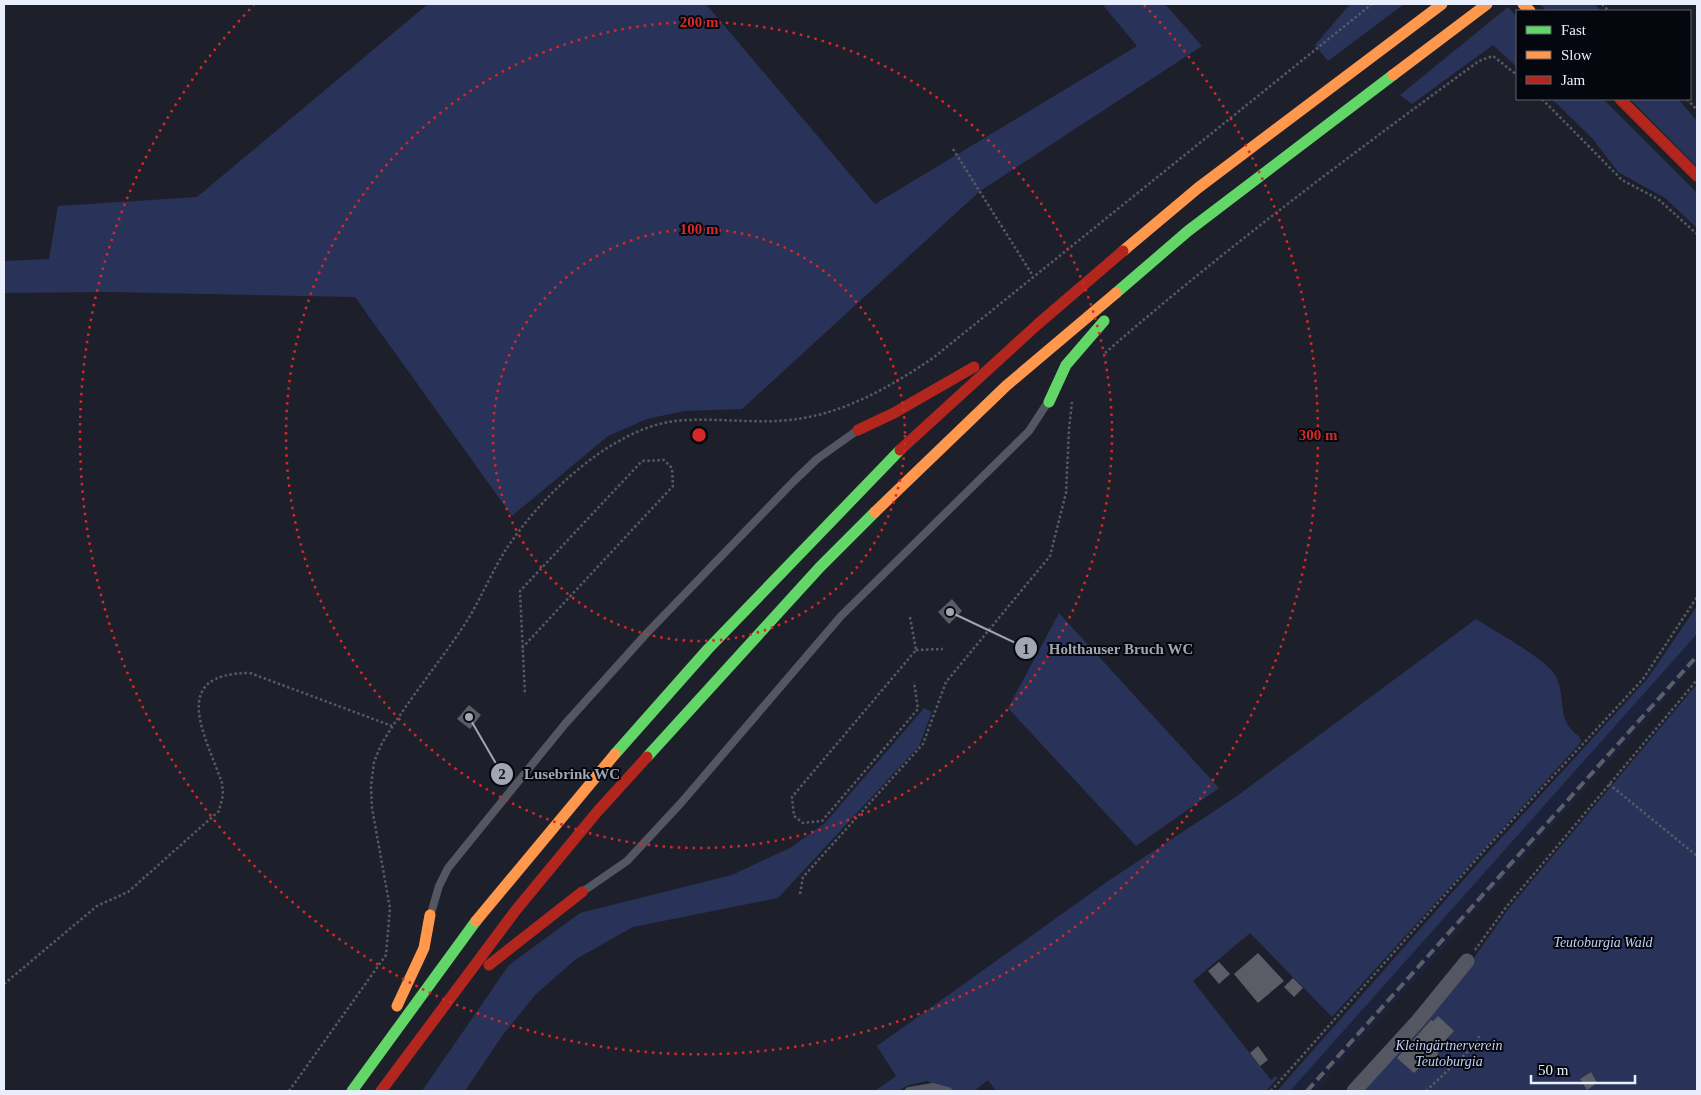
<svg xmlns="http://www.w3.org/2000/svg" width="1701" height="1095" viewBox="0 0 1701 1095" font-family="Georgia,serif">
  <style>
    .built { fill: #1c2239 }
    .green { fill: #293259 }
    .building { fill: #5a5c66 }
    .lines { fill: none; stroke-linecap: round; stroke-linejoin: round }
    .path { stroke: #575a63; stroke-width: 2.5; stroke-dasharray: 2.5 2.5; stroke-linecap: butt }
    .lane { stroke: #545761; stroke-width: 8 }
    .street { stroke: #545761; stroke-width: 15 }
    .fast { stroke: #63d668; stroke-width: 11 }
    .slow { stroke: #ff974d; stroke-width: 11 }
    .jam { stroke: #b3261e; stroke-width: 11 }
    .rail { stroke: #5c5f67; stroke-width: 4; stroke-dasharray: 10 5; stroke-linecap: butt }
    .ring { fill: none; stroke: #d62828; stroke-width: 2.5; stroke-dasharray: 2.5 5 }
    .labels { text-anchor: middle; stroke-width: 4; stroke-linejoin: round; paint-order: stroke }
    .park-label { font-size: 14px; font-style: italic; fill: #c3cef3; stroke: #05070f }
    .centre { fill: #d62828; stroke: #05070f; stroke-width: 2.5 }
    .ring-label { font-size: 15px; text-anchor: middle; font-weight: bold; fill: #d62828; stroke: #05070f; stroke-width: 4; stroke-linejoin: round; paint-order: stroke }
    .leader { fill: none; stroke: #a2a6b2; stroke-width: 2 }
    .callout-dot { fill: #a2a6b2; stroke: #05070f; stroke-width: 2 }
    .mark-label { font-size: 15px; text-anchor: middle; font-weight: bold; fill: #111 }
    .callout-label { font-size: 15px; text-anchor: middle; font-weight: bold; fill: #a2a6b2; stroke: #05070f; stroke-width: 4; stroke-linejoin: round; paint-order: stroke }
  </style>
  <rect width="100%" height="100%" fill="#1d202a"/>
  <path class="built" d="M1697 634V664L1680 683 1316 1091H1290Z"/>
  <g class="green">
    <path d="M428 4H706L875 204 1137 46 1102 4H1165L1202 46 980 191 742 409 684 411 647 419 608 436 512 516 355 297 108 292 4 293V261L49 259 58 206 197 197Z"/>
    <path d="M1350 4H1404L1328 61 1315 45Z"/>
    <path d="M1539 4H1594L1601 11H1547Z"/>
    <path d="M1508 7 1517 17V67L1493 45 1412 104 1400 95Z"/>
    <path d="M1552 99H1603L1697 193V228L1665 198 1618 172 1593 139Z"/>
    <path d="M1630 99H1678L1697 121V167Z"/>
    <path d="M1697 606V634L1290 1091H1277L1481 860 1648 678Z"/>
    <path d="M1059 613 1219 788 1136 846 1008 708Z"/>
    <path d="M1476 619C1494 631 1545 658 1555 675 1568 697 1554 720 1580 737L1581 742 1332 1017 1250 933 1193 981 1271 1080 1275 1076 1278 1078 1266 1091H996L988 1080 974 1091H954L927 1081 909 1085 898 1091H875L896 1076 877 1046 1108 881 1237 796Z"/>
    <path d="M1697 684V1091H1359L1440 1006 1509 908Z"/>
    <path d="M924 708 932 712 919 746 778 898 633 927 576 959 536 994 502 1036 465 1091H422L509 965 580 913 732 875 790 848 825 823Z"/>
  </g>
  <g class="building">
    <path d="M952 599 962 611 949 624 938 612Z"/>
    <path d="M469 705 481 715 470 729 457 719Z"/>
    <path d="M1258 953 1284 981 1258 1003 1234 974Z"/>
    <path d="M1219 962 1230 974 1219 984 1208 971Z"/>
    <path d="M1293 978 1303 988 1294 997 1284 987Z"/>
    <path d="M1438 1016 1454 1031 1439 1047 1437 1060 1425 1062 1414 1073 1397 1058 1431 1020 1433 1021Z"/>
    <path d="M1258 1046 1268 1060 1260 1066 1250 1053Z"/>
    <path d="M1591 1072 1597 1083 1587 1090 1580 1079Z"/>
  </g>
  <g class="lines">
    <g class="path">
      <path d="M1602 4 1609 11"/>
      <path d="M1542 99 1622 180 1658 199 1697 234"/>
      <path d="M1687 99 1697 110"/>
      <path d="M953 149 1033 276"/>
      <path d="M1105 353C1224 249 1352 154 1479 61L1493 56 1517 75"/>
      <path d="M910 617 916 650 792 797 794 816 803 823 822 821 918 709 914 682"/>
      <path d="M522 648 673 486 672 468 664 460 642 461 520 591 525 695"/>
      <path d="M916 650 943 649"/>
      <path d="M1609 784 1697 856"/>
      <path d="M800 894 803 877 923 744 946 682 1050 556 1066 493 1069 429 1072 402"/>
      <path d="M1475 950 1507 906 1697 680"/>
      <path d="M4 984 97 906 128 892 219 811 223 795 222 783C206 736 167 673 250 673L392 726"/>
      <path d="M289 1091 386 955 390 908 372 808 371 786 374 762 381 745C405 704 436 667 463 627 479 603 490 575 505 551 539 498 610 429 675 421 713 417 751 424 789 420 842 415 890 387 933 358L1372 4"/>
      <path d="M1271 1091 1482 853 1643 679 1697 597"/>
      <path d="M1426 1091 1476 1044 1479 1036"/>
    </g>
    <g class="lane">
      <path d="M585 890 627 861 681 803 841 616 1029 431 1046 405"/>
      <path d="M432 910 439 886 448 868 565 724 646 634 794 481 817 459 855 432"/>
      <path d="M909 1091 933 1087 948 1091"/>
    </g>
    <path class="street" d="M1354 1091 1418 1021 1467 961"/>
    <g class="fast">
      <path d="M1116 293 1188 231 1393 75"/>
      <path d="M1049 402 1066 365 1104 321"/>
      <path d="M615 754 708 649 900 450"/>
      <path d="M647 757 820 567 875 512"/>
      <path d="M352 1091 476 921"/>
    </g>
    <g class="slow">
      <path d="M1523 4 1530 11"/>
      <path d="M1393 75 1487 4"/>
      <path d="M1123 251 1198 188 1442 4"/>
      <path d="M875 512 1006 386 1116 293"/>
      <path d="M476 921 615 754"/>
      <path d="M397 1006 424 948 430 915"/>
    </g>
    <g class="jam">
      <path d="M1620 99 1697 176"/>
      <path d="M858 430 894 413 974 367"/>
      <path d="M900 450 1038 324 1123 251"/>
      <path d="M489 965 582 892"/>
      <path d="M381 1091 516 910 597 812 647 757"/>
    </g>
    <path class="rail" d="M1307 1091 1697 656"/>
  </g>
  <g class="ring">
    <circle cx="699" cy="435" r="206"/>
    <circle cx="699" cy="435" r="413"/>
    <path d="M1144 5A619 619 0 1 1 254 5"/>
  </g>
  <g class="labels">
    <g class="park-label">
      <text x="1603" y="947">Teutoburgia Wald</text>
      <text x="1449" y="1050">Kleingärtnerverein<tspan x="1449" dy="16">Teutoburgia</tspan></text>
    </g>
  </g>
  <circle cx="699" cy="435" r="8" class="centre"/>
  <g class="ring-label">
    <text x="699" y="27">200 m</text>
    <text x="699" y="234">100 m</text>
    <text x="1318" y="440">300 m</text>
  </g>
  <path class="leader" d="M950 612L1026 648M469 717L502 774"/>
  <g class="callout-dot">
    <circle cx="950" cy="612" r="5"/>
    <circle cx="469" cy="717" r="5"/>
    <circle cx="1026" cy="648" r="12"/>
    <circle cx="502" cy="774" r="12"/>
  </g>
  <g class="mark-label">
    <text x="1026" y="654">1</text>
    <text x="502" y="779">2</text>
  </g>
  <g class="callout-label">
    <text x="1121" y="654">Holthauser Bruch WC</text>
    <text x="572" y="779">Lusebrink WC</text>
  </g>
  <rect width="1701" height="1095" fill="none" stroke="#e9eefc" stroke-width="10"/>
  <rect x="1516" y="10" width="175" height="90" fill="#05070f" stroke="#60636e"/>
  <rect x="1526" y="26" width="25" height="8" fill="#63d668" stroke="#60636e"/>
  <text x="1561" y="35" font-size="15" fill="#e9eefc">Fast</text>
  <rect x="1526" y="51" width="25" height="8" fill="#ff974d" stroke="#60636e"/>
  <text x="1561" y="60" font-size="15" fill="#e9eefc">Slow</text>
  <rect x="1526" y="76" width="25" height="8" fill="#b3261e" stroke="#60636e"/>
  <text x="1561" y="85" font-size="15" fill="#e9eefc">Jam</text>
  <path d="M1531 1075v8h104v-8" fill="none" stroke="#e9eefc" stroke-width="2.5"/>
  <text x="1538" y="1075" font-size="15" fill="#e9eefc" stroke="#05070f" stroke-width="4" paint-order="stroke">50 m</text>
</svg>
